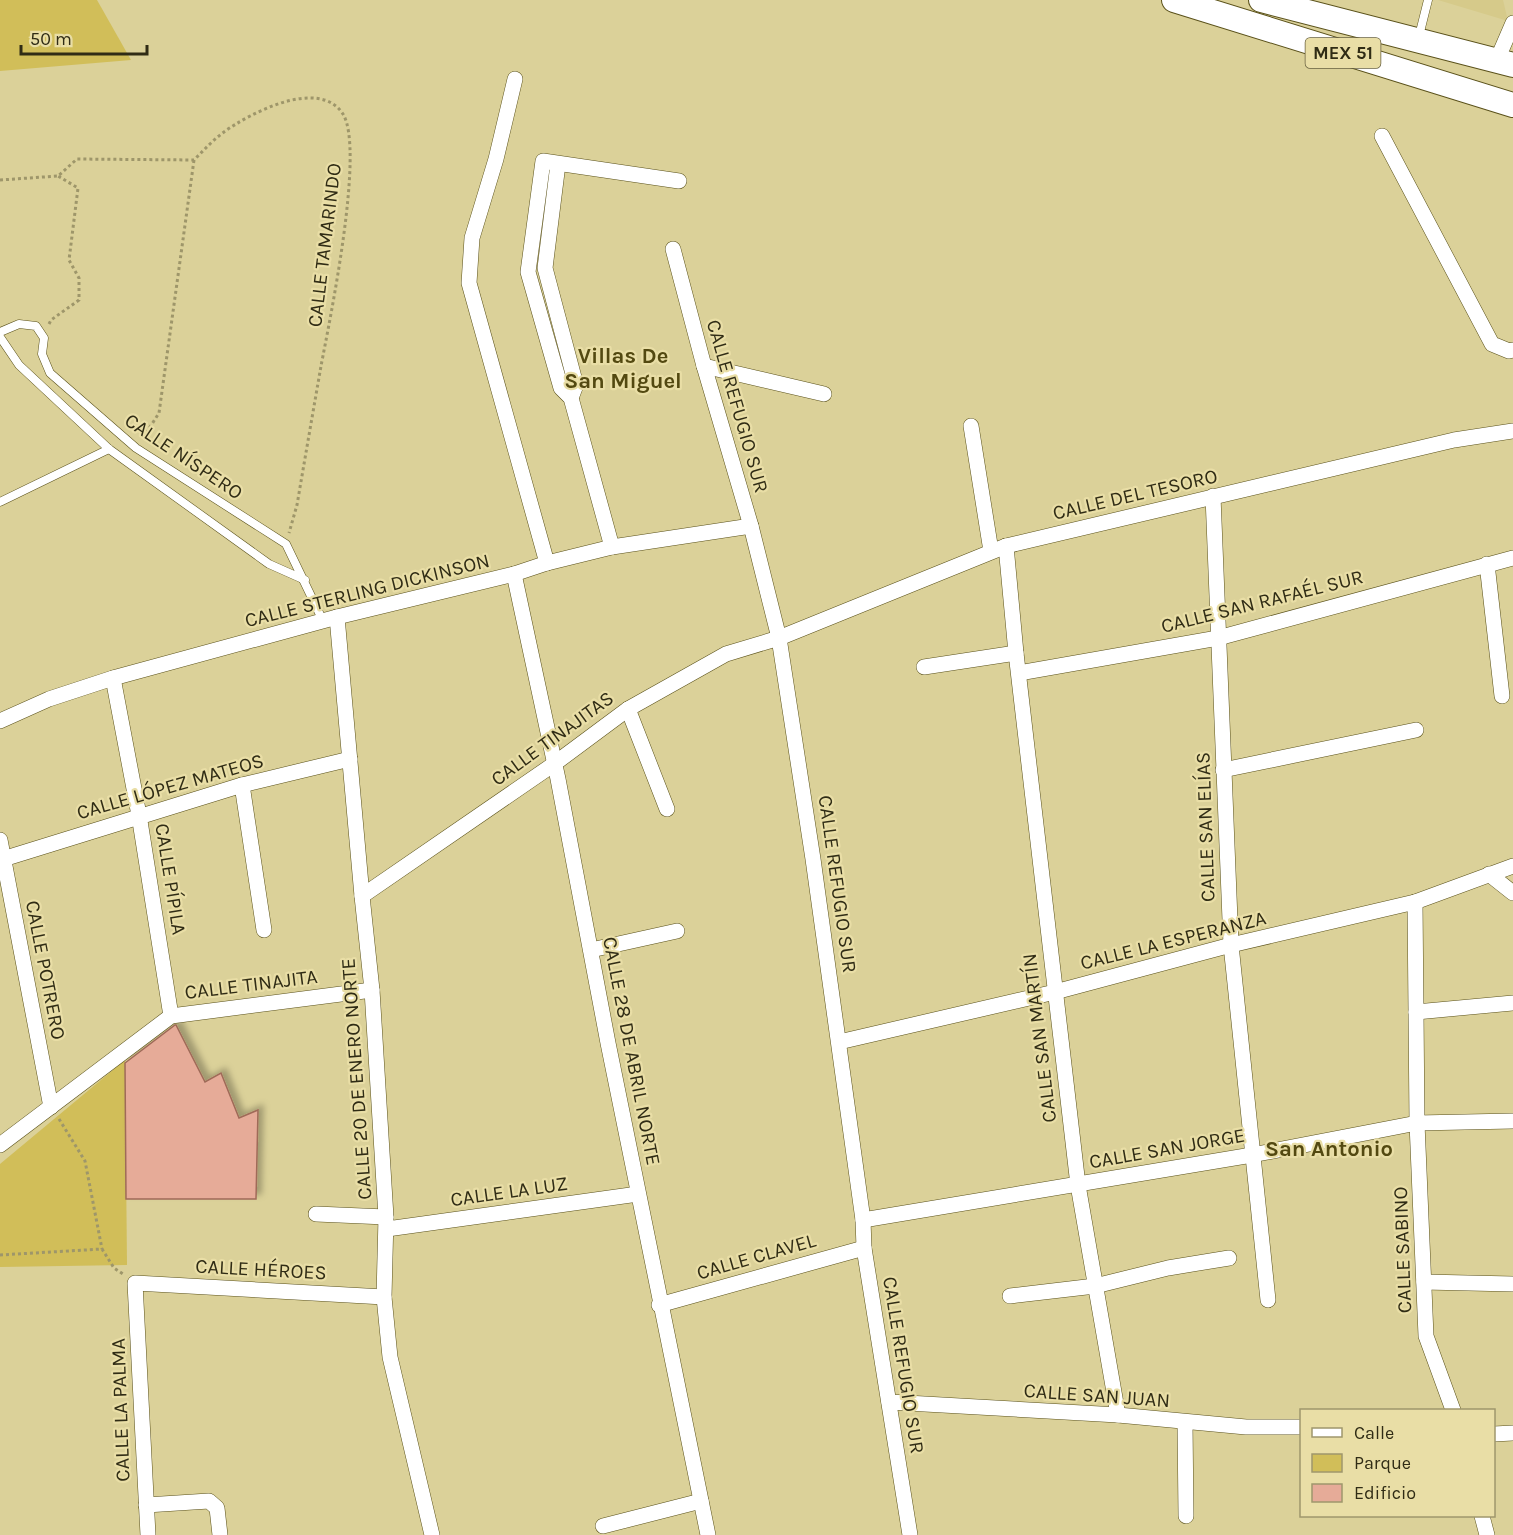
<svg xmlns="http://www.w3.org/2000/svg" width="1513" height="1535" viewBox="0 0 1513 1535" font-family="Karla,sans-serif">
  <style>
    .built { fill: #d6ca8a }
    .green { fill: #d1be59 }
    .building { fill: #e6ab98; stroke: #9f6a58; stroke-width: 1.5; filter: url(#shadow) }
    .lines { fill: none; stroke-linecap: round; stroke-linejoin: round }
    .lane-casing { stroke: #5a511a; stroke-width: 9 }
    .street-casing { stroke: #5a511a; stroke-width: 16 }
    .primary-casing { stroke: #5a511a; stroke-width: 26 }
    .path { stroke: #9e966a; stroke-width: 3; stroke-dasharray: 3 3; stroke-linecap: butt }
    .lane { stroke: #fff; stroke-width: 8 }
    .street { stroke: #fff; stroke-width: 15 }
    .primary { stroke: #fff; stroke-width: 24 }
    .labels { text-anchor: middle; stroke-width: 4.5; stroke-linejoin: round; paint-order: stroke }
    .shield { fill: #e9dea6; stroke: #686140; stroke-width: 1.5 }
    .shield-label { font-size: 18px; font-weight: bold; fill: #302c15 }
    .street-label { font-size: 20px; fill: #302c15; stroke: #e9dea6 }
    .quarter-label { font-size: 22px; font-weight: bold; fill: #534911; stroke: #e9dea6 }
  </style>
  <defs>
    <filter id="shadow"><feDropShadow dx="5" dy="-5" stdDeviation="3" flood-color="#0004"/></filter>
  </defs>
  <rect width="100%" height="100%" fill="#dbd199"/>
  <path class="built" d="M1438 0H1503L1508 21Z"/>
  <g class="green">
    <path d="M0 0H97L131 60 0 71Z"/>
    <path d="M125 1060 127 1265 0 1267V1164Z"/>
  </g>
  <path class="building" d="M175 1025H176L205 1082 221 1073 239 1118 258 1110 256 1199H126L125 1063Z"/>
  <g class="lines">
    <defs>
      <g id="lane">
        <path d="M1419 36 1428 0"/>
        <path d="M0 332 19 324 36 326 44 338 42 354 50 373 136 448 286 544 323 621"/>
        <path d="M0 337 19 365 109 449 269 564 305 580"/>
        <path d="M0 502 109 449"/>
      </g>
      <g id="street">
        <path d="M1497 60 1513 23"/>
        <path d="M515 79 496 159 472 238 469 283 547 563"/>
        <path d="M1382 136 1492 344 1509 351 1513 350"/>
        <path d="M558 164 545 268 576 385 571 398"/>
        <path d="M673 249 704 366 751 526 779 638 813 859 863 1220 864 1248 910 1535"/>
        <path d="M704 366 824 394"/>
        <path d="M971 426 991 551"/>
        <path d="M1213 496 1231 945 1268 1300"/>
        <path d="M1006 546 1016 653 1078 1185 1118 1415"/>
        <path d="M612 547 571 398 561 388 528 272 543 161 679 181"/>
        <path d="M1487 564 1502 696"/>
        <path d="M514 574 558 779 608 1043 708 1535"/>
        <path d="M337 617 362 896 372 990 386 1217 384 1297 390 1357 432 1535"/>
        <path d="M924 667 1016 653"/>
        <path d="M1019 673 1218 638 1513 558"/>
        <path d="M113 678 139 815 171 1016"/>
        <path d="M628 709 667 809"/>
        <path d="M0 721 49 699 113 678 337 617 514 574 547 563 612 547 751 526"/>
        <path d="M1223 770 1416 730"/>
        <path d="M242 785 264 930"/>
        <path d="M0 840 51 1107"/>
        <path d="M3 859 242 785 350 759"/>
        <path d="M1489 874 1513 893"/>
        <path d="M362 896 554 764 628 709 726 654 779 638 1006 546 1454 440 1513 431"/>
        <path d="M1415 902 1417 1123 1426 1336 1453 1410"/>
        <path d="M591 950 677 931"/>
        <path d="M1416 1012 1513 1003"/>
        <path d="M839 1042 1055 992 1231 945 1415 902 1513 866"/>
        <path d="M0 1145 171 1016 372 990"/>
        <path d="M316 1214 386 1217"/>
        <path d="M863 1220 1252 1155 1417 1123 1513 1121"/>
        <path d="M387 1229 638 1194"/>
        <path d="M1424 1282 1513 1284"/>
        <path d="M1010 1296 1095 1286 1168 1268 1229 1258"/>
        <path d="M659 1305 864 1248"/>
        <path d="M889 1402 1118 1415 1246 1427H1302"/>
        <path d="M1185 1423 1186 1516"/>
        <path d="M1494 1434 1513 1433"/>
        <path d="M146 1505 209 1501 217 1508 220 1535"/>
        <path d="M1482 1516 1487 1535"/>
        <path d="M603 1526 701 1501"/>
        <path d="M148 1535 135 1283 384 1297"/>
      </g>
      <g id="primary">
        <path d="M1174 0 1513 105"/>
        <path d="M1261 0 1513 65"/>
      </g>
    </defs>
    <use href="#lane" class="lane-casing"/>
    <use href="#street" class="street-casing"/>
    <use href="#primary" class="primary-casing"/>
    <g class="path">
      <path d="M0 180 58 176 77 159 194 160C204 150 213 140 224 132 250 113 319 77 343 114 365 150 330 319 321 366 313 412 305 458 297 505L289 533"/>
      <path d="M49 324 51 320 79 300V278L69 260 78 188 58 176"/>
      <path d="M143 438 159 413 194 160"/>
      <path d="M59 1119 85 1161 102 1249"/>
      <path d="M0 1255 102 1249 114 1268 123 1274"/>
    </g>
    <use href="#lane" class="lane"/>
    <use href="#street" class="street"/>
    <use href="#primary" class="primary"/>
  </g>
  <g class="labels">
    <rect class="shield" x="1305.5" y="38" width="75" height="30" rx="4.5"/>
    <g class="shield-label">
      <text x="1343" y="59">MEX 51</text>
    </g>
    <g class="street-label">
      <text transform="translate(324 245) rotate(-83)" y="7">CALLE TAMARINDO</text>
      <text transform="translate(738 406) rotate(74)" y="7">CALLE REFUGIO SUR</text>
      <text transform="translate(184 456) rotate(34)" y="7">CALLE NÍSPERO</text>
      <text transform="translate(1135 494) rotate(-13)" y="7">CALLE DEL TESORO</text>
      <text transform="translate(367 590) rotate(-14)" y="7">CALLE STERLING DICKINSON</text>
      <text transform="translate(1262 601) rotate(-14)" y="7">CALLE SAN RAFAÉL SUR</text>
      <text transform="translate(552 738) rotate(-36)" y="7">CALLE TINAJITAS</text>
      <text transform="translate(170 786) rotate(-16)" y="7">CALLE LÓPEZ MATEOS</text>
      <text transform="translate(1205 827) rotate(-92)" y="7">CALLE SAN ELÍAS</text>
      <text transform="translate(171 879) rotate(81)" y="7">CALLE PÍPILA</text>
      <text transform="translate(838 884) rotate(82)" y="7">CALLE REFUGIO SUR</text>
      <text transform="translate(1173 940) rotate(-14)" y="7">CALLE LA ESPERANZA</text>
      <text transform="translate(46 970) rotate(79)" y="7">CALLE POTRERO</text>
      <text transform="translate(251 984) rotate(-7)" y="7">CALLE TINAJITA</text>
      <text transform="translate(1039 1038) rotate(-97)" y="7">CALLE SAN MARTÍN</text>
      <text transform="translate(632 1051) rotate(79)" y="7">CALLE 28 DE ABRIL NORTE</text>
      <text transform="translate(356 1079) rotate(-94)" y="7">CALLE 20 DE ENERO NORTE</text>
      <text transform="translate(1167 1148) rotate(-10)" y="7">CALLE SAN JORGE</text>
      <text transform="translate(509 1191) rotate(-8)" y="7">CALLE LA LUZ</text>
      <text transform="translate(1402 1250) rotate(-92)" y="7">CALLE SABINO</text>
      <text transform="translate(756 1256) rotate(-16)" y="7">CALLE CLAVEL</text>
      <text transform="translate(261 1269) rotate(3)" y="7">CALLE HÉROES</text>
      <text transform="translate(904 1365) rotate(81)" y="7">CALLE REFUGIO SUR</text>
      <text transform="translate(1097 1395) rotate(4)" y="7">CALLE SAN JUAN</text>
      <text transform="translate(120 1410) rotate(-92)" y="7">CALLE LA PALMA</text>
    </g>
    <g class="quarter-label">
      <text x="623" y="363">Villas De<tspan x="623" dy="25">San Miguel</tspan></text>
      <text x="1329" y="1156">San Antonio</text>
    </g>
  </g>
  <rect x="1300" y="1409" width="195" height="108" fill="#e9dea6" stroke="#9f976c" stroke-width="1.5"/>
  <rect x="1312" y="1428" width="30" height="9" fill="#ffffff" stroke="#9f976c" stroke-width="1.5"/>
  <text x="1354" y="1439" font-size="18" fill="#302c15">Calle</text>
  <rect x="1312" y="1454" width="30" height="18" fill="#d1be59" stroke="#9f976c" stroke-width="1.5"/>
  <text x="1354" y="1469" font-size="18" fill="#302c15">Parque</text>
  <rect x="1312" y="1484" width="30" height="18" fill="#e6ab98" stroke="#9f976c" stroke-width="1.5"/>
  <text x="1354" y="1499" font-size="18" fill="#302c15">Edificio</text>
  <path d="M21 45v9h126v-9" fill="none" stroke="#302c15" stroke-width="3"/>
  <text x="30" y="45" font-size="18" fill="#302c15" stroke="#e9dea6" stroke-width="4.5" paint-order="stroke">50 m</text>
</svg>
